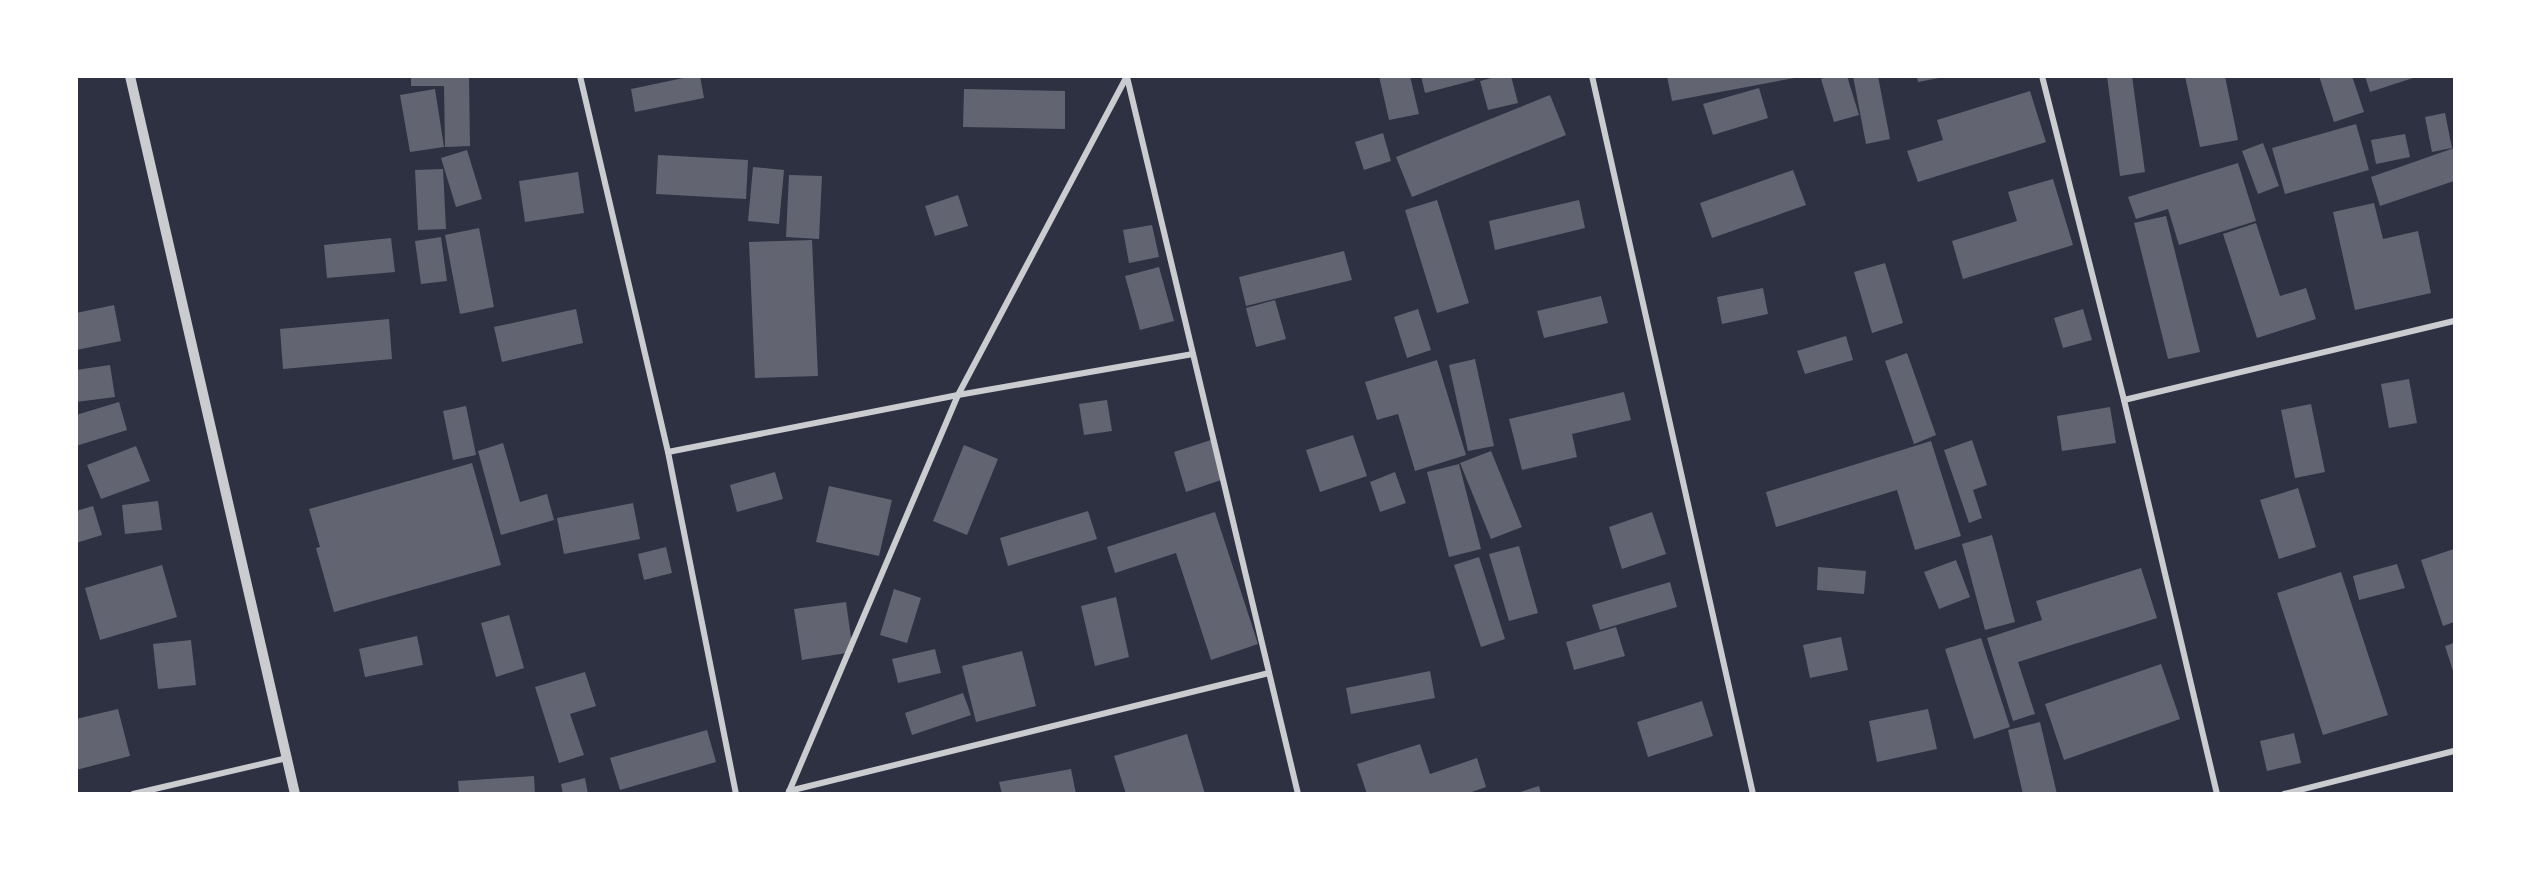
<svg xmlns="http://www.w3.org/2000/svg" width="2531" height="870" viewBox="0 0 2531 870" font-family="Quicksand,sans-serif">
  <style>
    .building { fill: #626471 }
    .lines { fill: none; stroke-linecap: round; stroke-linejoin: round }
    .minor { stroke: #caccd0; stroke-width: 6 }
    .tertiary { stroke: #caccd0; stroke-width: 10 }
  </style>
  <rect width="100%" height="100%" fill="#2d3142"/>
  <g class="building">
    <path d="M411 76H469L470 146 445 147 444 86H411Z"/>
    <path d="M693 76H700L704 98 635 112 631 89Z"/>
    <path d="M1379 76H1410L1419 114 1389 120Z"/>
    <path d="M1421 76H1474L1475 80 1425 93Z"/>
    <path d="M1499 76H1511L1518 103 1488 110 1480 81Z"/>
    <path d="M1667 76H1794V78L1672 101Z"/>
    <path d="M1827 76H1847L1859 115 1834 122 1821 79Z"/>
    <path d="M1853 76H1878L1890 139 1866 144Z"/>
    <path d="M1917 76H1939V78L1918 82Z"/>
    <path d="M2107 76H2132L2145 172 2120 176Z"/>
    <path d="M2185 76H2225L2238 140 2200 147Z"/>
    <path d="M2319 76H2352L2364 112 2334 122Z"/>
    <path d="M2365 76H2416V77L2370 92Z"/>
    <path d="M1759 88 1768 118 1713 135 1703 104Z"/>
    <path d="M435 89 444 147 410 152 400 95Z"/>
    <path d="M964 89 1065 91V129L963 127Z"/>
    <path d="M2030 91 2046 142 1918 182 1907 151 1943 140 1937 120Z"/>
    <path d="M1550 95 1566 135 1412 197 1396 157Z"/>
    <path d="M2445 113 2452 148 2432 152 2425 117Z"/>
    <path d="M2356 124 2369 170 2285 194 2272 148Z"/>
    <path d="M1383 133 1391 161 1364 170 1355 142Z"/>
    <path d="M2405 134 2410 157 2376 164 2371 140Z"/>
    <path d="M2263 143 2279 186 2258 194 2242 151Z"/>
    <path d="M2454 148V181L2380 206 2371 177Z"/>
    <path d="M467 150 482 199 456 207 441 158Z"/>
    <path d="M658 155 748 160 746 199 656 194Z"/>
    <path d="M2238 163 2256 221 2179 245 2168 209 2136 219 2128 197Z"/>
    <path d="M753 167 784 170 779 224 748 221Z"/>
    <path d="M443 169 446 229 418 230 415 170Z"/>
    <path d="M1793 170 1806 205 1712 238 1700 203Z"/>
    <path d="M578 172 584 213 525 222 519 181Z"/>
    <path d="M789 175 822 176 819 239 786 237Z"/>
    <path d="M2053 179 2073 245 1963 279 1952 241 2017 221 2008 192Z"/>
    <path d="M958 195 968 226 935 236 925 206Z"/>
    <path d="M1437 200 1469 303 1437 313 1405 210Z"/>
    <path d="M1579 200 1585 228 1495 250 1489 221Z"/>
    <path d="M2374 203 2383 239 2418 231 2431 293 2355 310 2333 212Z"/>
    <path d="M2166 216 2200 352 2168 359 2134 223Z"/>
    <path d="M2256 223 2280 296 2306 288 2316 319 2257 338 2223 234Z"/>
    <path d="M1152 225 1159 257 1129 263 1123 230Z"/>
    <path d="M479 228 494 307 460 314 445 235Z"/>
    <path d="M441 237 447 281 421 284 415 241Z"/>
    <path d="M391 238 395 272 327 278 324 245Z"/>
    <path d="M812 240 818 376 755 378 749 242Z"/>
    <path d="M1344 251 1352 280 1246 306 1239 277Z"/>
    <path d="M1885 263 1903 323 1872 333 1854 272Z"/>
    <path d="M1159 267 1174 321 1140 330 1125 276Z"/>
    <path d="M1763 288 1768 314 1722 324 1717 297Z"/>
    <path d="M1601 296 1608 323 1544 338 1537 311Z"/>
    <path d="M1275 300 1286 339 1256 347 1246 308Z"/>
    <path d="M114 305 121 341 76 350V313Z"/>
    <path d="M576 309 583 343 502 362 494 327Z"/>
    <path d="M1418 309 1431 350 1407 358 1394 317Z"/>
    <path d="M2083 309 2092 340 2063 348 2054 318Z"/>
    <path d="M389 319 392 359 283 369 280 329Z"/>
    <path d="M1846 336 1853 360 1805 374 1797 351Z"/>
    <path d="M1907 353 1936 435 1914 444 1885 361Z"/>
    <path d="M1475 359 1494 446 1468 451 1449 365Z"/>
    <path d="M1437 360 1466 455 1415 471 1398 414 1377 420 1365 382Z"/>
    <path d="M110 365 115 397 76 402V370Z"/>
    <path d="M2409 379 2417 423 2389 428 2381 384Z"/>
    <path d="M1624 392 1631 420 1572 434 1577 457 1522 470 1509 419Z"/>
    <path d="M1107 400 1112 431 1084 435 1079 404Z"/>
    <path d="M119 402 127 430 76 446V415Z"/>
    <path d="M2311 404 2325 472 2295 478 2281 410Z"/>
    <path d="M466 406 476 455 453 460 443 411Z"/>
    <path d="M2110 407 2116 443 2062 451 2057 416Z"/>
    <path d="M1353 435 1367 476 1320 492 1306 450Z"/>
    <path d="M1211 440 1224 479 1186 492 1174 452Z"/>
    <path d="M1972 440 1987 485 1973 490 1982 518 1969 523 1944 450Z"/>
    <path d="M1931 441 1961 536 1915 550 1897 490 1776 527 1766 492Z"/>
    <path d="M503 443 520 502 547 494 554 520 501 535 478 451Z"/>
    <path d="M964 445 998 459 967 535 933 521Z"/>
    <path d="M136 446 150 481 101 499 87 465Z"/>
    <path d="M1491 451 1522 527 1491 539 1460 463Z"/>
    <path d="M472 463 501 565 334 612 316 548 320 547 309 509Z"/>
    <path d="M1459 464 1481 549 1449 557 1427 472Z"/>
    <path d="M775 472 783 499 737 512 730 485Z"/>
    <path d="M1395 472 1406 503 1380 512 1370 482Z"/>
    <path d="M829 486 892 500 879 556 816 542Z"/>
    <path d="M2298 488 2316 547 2279 559 2260 500Z"/>
    <path d="M158 501 162 530 125 534 122 505Z"/>
    <path d="M633 503 640 539 564 554 557 518Z"/>
    <path d="M93 506 102 535 76 543V511Z"/>
    <path d="M1088 511 1097 539 1008 566 1000 538Z"/>
    <path d="M1215 512 1258 644 1211 660 1176 553 1115 573 1107 547Z"/>
    <path d="M1652 512 1666 554 1622 569 1609 527Z"/>
    <path d="M1992 535 2015 622 1985 630 1962 544Z"/>
    <path d="M1519 546 1538 613 1509 621 1489 554Z"/>
    <path d="M666 547 672 573 644 580 638 554Z"/>
    <path d="M2454 549V622L2443 626 2421 560Z"/>
    <path d="M1479 557 1505 639 1481 647 1454 565Z"/>
    <path d="M1956 560 1970 597 1939 609 1924 572Z"/>
    <path d="M2397 564 2405 588 2359 600 2353 576Z"/>
    <path d="M162 565 177 617 100 640 85 588Z"/>
    <path d="M1818 567 1866 571 1864 594 1817 590Z"/>
    <path d="M2141 568 2157 618 2018 662 2035 714 2013 721 1987 638 2042 620 2036 601Z"/>
    <path d="M2341 572 2388 715 2323 735 2277 593Z"/>
    <path d="M1670 582 1677 607 1600 630 1592 605Z"/>
    <path d="M894 589 921 598 907 643 880 635Z"/>
    <path d="M1116 597 1129 657 1095 666 1081 606Z"/>
    <path d="M846 602 853 652 802 660 794 609Z"/>
    <path d="M509 615 524 668 496 677 481 623Z"/>
    <path d="M1616 627 1625 656 1574 670 1566 642Z"/>
    <path d="M417 636 423 665 365 677 359 649Z"/>
    <path d="M1841 637 1848 670 1810 678 1803 645Z"/>
    <path d="M1981 638 2010 727 1974 739 1945 649Z"/>
    <path d="M191 640 196 685 158 689 153 644Z"/>
    <path d="M2454 643V674L2445 646Z"/>
    <path d="M935 649 941 673 898 683 892 659Z"/>
    <path d="M1022 651 1036 706 976 722 962 666Z"/>
    <path d="M2161 664 2180 719 2064 760 2045 704Z"/>
    <path d="M1430 671 1435 698 1351 714 1346 688Z"/>
    <path d="M585 672 596 706 570 714 584 755 559 763 535 687Z"/>
    <path d="M963 693 971 715 912 735 905 713Z"/>
    <path d="M1702 701 1713 736 1648 757 1637 722Z"/>
    <path d="M118 709 130 756 76 770V719Z"/>
    <path d="M1928 709 1937 749 1877 762 1869 721Z"/>
    <path d="M2040 722 2057 794H2023L2008 730Z"/>
    <path d="M707 730 716 762 620 790 610 758Z"/>
    <path d="M2294 733 2301 763 2267 771 2260 741Z"/>
    <path d="M1187 734 1205 794H1126L1114 756Z"/>
    <path d="M1420 744 1430 774 1477 758 1486 787 1466 794H1367L1357 764Z"/>
    <path d="M1071 769 1076 794H1002L999 782Z"/>
    <path d="M534 776 535 794H459L458 781Z"/>
    <path d="M585 778 588 794H563L561 784Z"/>
    <path d="M1539 786 1541 794H1517V793Z"/>
  </g>
  <g class="lines">
    <g class="minor">
      <path d="M580 76 668 452 736 794"/>
      <path d="M1592 76 1753 794"/>
      <path d="M2042 76 2124 400 2217 794"/>
      <path d="M1127 77 1298 794"/>
      <path d="M2124 400 2454 321"/>
      <path d="M668 452 958 395 1193 354"/>
      <path d="M789 791 1269 673"/>
      <path d="M133 794 287 758"/>
      <path d="M788 794 958 395 1127 76"/>
      <path d="M2284 794 2454 751"/>
    </g>
    <path class="tertiary" d="M130 76 295 794"/>
  </g>
  <rect width="2531" height="870" fill="none" stroke="#ffffff" stroke-width="156"/>
</svg>
